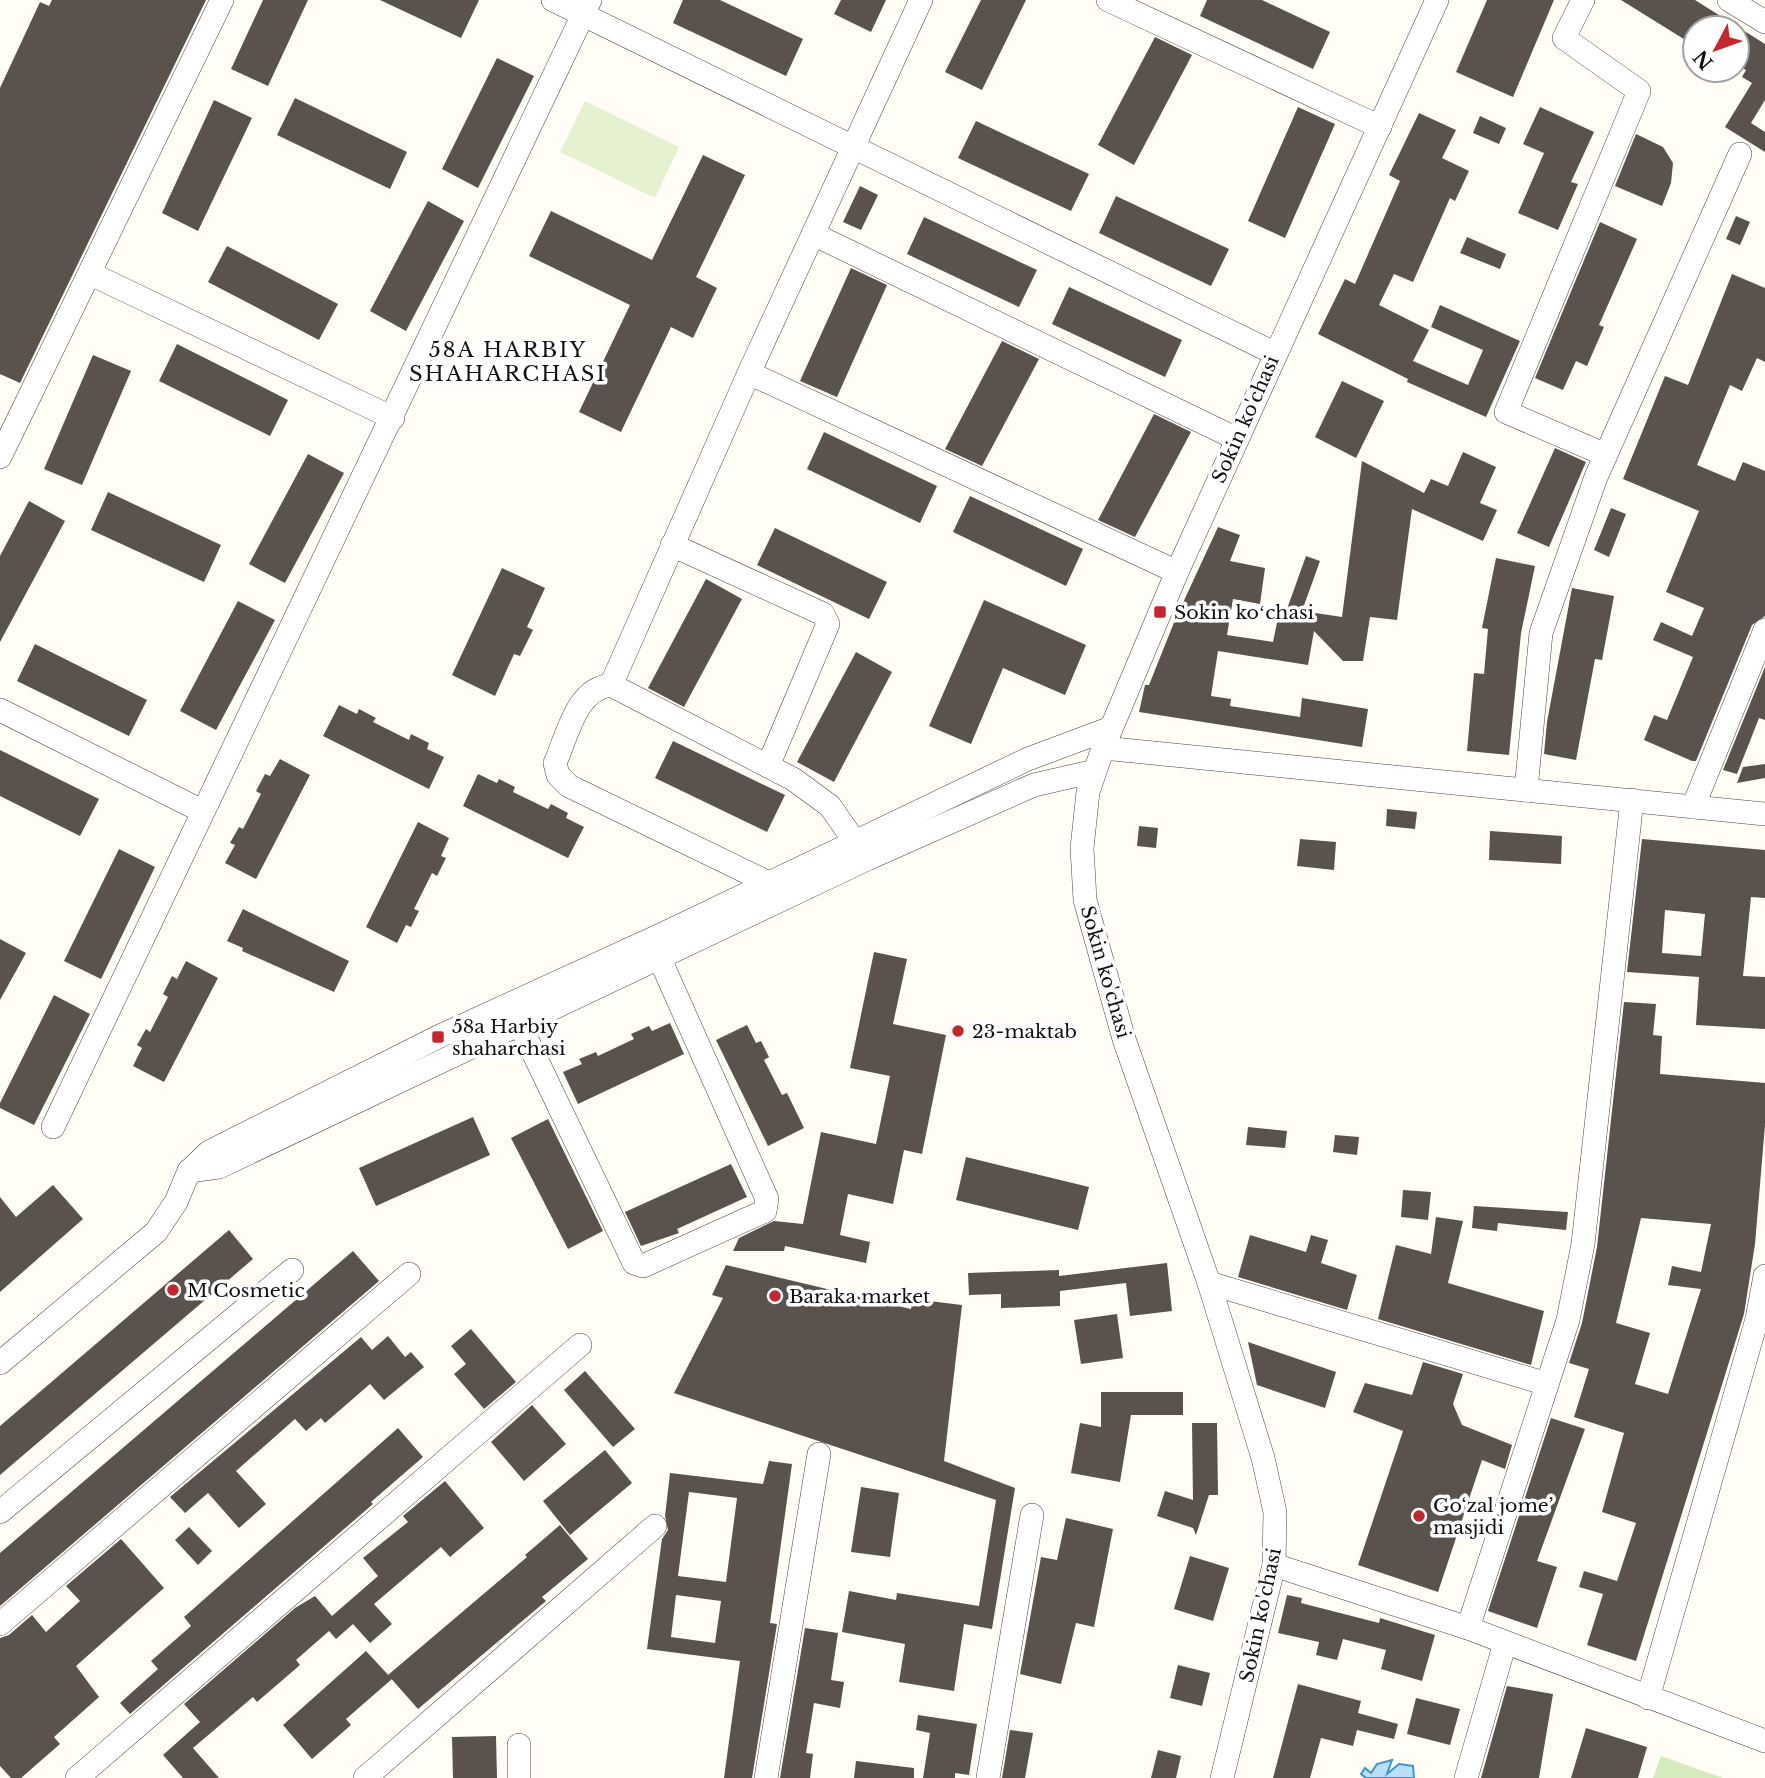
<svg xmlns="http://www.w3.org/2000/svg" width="1765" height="1778" viewBox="0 0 1765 1778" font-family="'Libre Baskerville',serif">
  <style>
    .green { fill: #d5ebbd }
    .pitch { fill: #e6f2cf }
    .water { fill: #b9e0f7; stroke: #3f96cf; stroke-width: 2 }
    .building { fill: #5a524d; fill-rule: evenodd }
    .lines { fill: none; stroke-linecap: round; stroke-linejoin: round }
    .minor-casing { stroke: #444; stroke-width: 24 }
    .minor { stroke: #fff; stroke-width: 23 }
    .poi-dot { fill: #c4262e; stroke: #fff; stroke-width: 2.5 }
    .labels { text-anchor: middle; stroke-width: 7; stroke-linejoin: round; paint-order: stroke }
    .street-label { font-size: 19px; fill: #111; stroke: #fff }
    .poi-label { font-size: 19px; fill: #111; stroke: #fff; text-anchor: start }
    .neighbourhood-label { font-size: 21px; letter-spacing: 2px; fill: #111; stroke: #fff }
  </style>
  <rect width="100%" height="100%" fill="#fffdf5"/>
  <path class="green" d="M1661 1756 1723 1778H1653Z"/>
  <path class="pitch" d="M585 101 679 147 655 198 560 152Z"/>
  <path class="water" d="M1392 1760 1387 1774 1399 1764 1413 1766 1414 1778H1366L1361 1774 1365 1768 1371 1773 1377 1764Z"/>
  <g class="building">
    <path d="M52 0H206L20 383 0 374V88L40 2 49 6Z"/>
    <path d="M263 0H308L268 86 231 69Z"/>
    <path d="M380 0H479L461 38Z"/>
    <path d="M683 0H720L803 39 786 76 673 23Z"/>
    <path d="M841 0H886L871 32 834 14Z"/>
    <path d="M981 0H1026L982 90 945 72Z"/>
    <path d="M1207 0H1262L1330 32 1313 69 1200 16Z"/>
    <path d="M1487 0H1554L1513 97 1456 72Z"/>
    <path d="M1621 0H1695L1765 44V100L1751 123 1765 132V152L1725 127 1752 83 1742 77 1746 70 1737 65V28H1695V46Z"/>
    <path d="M1155 37 1192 55 1134 165 1098 145Z"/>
    <path d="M497 58 534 76 478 188 442 169Z"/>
    <path d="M295 98 407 152 390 189 277 135Z"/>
    <path d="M214 100 252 118 198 231 162 213Z"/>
    <path d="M1298 107 1335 124 1285 238 1248 221Z"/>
    <path d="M1540 107 1594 132 1571 182 1578 184 1558 230 1518 213 1544 153 1523 144Z"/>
    <path d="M1419 113 1456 130 1442 158 1469 171 1455 201 1450 198 1413 282 1394 274 1379 305 1429 330 1413 361 1468 385 1483 350 1431 327 1440 305 1520 341 1486 417 1407 382 1408 379 1318 334 1345 279 1355 284 1400 181 1389 175Z"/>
    <path d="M1480 116 1506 128 1499 144 1473 133Z"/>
    <path d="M976 121 1089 174 1071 211 958 158Z"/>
    <path d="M1636 134 1663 147 1673 163 1671 183 1662 206 1615 186Z"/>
    <path d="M703 155 745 175 696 277 717 288 693 338 671 327 621 432 579 412 630 305 529 256 551 211 652 260Z"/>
    <path d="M860 186 878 195 861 230 843 222Z"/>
    <path d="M1116 196 1229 249 1211 286 1099 233Z"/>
    <path d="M428 201 464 221 406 331 370 311Z"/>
    <path d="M1736 216 1750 222 1740 245 1726 239Z"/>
    <path d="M924 217 1037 270 1019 307 907 254Z"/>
    <path d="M1600 222 1637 239 1599 325 1604 327 1587 366 1576 361 1563 390 1535 378Z"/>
    <path d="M1467 237 1506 254 1500 269 1460 253Z"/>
    <path d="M227 246 338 304 319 340 208 282Z"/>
    <path d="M851 268 887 285 837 397 800 381Z"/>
    <path d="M1732 274 1765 288V362L1757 358 1742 391 1730 385 1697 465 1735 481 1743 462 1765 471V616L1752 625 1696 761H1692L1644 740 1654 715 1667 720 1693 657 1653 640 1661 622 1692 636 1704 608 1666 592 1699 511 1623 479 1665 376 1688 385Z"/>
    <path d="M1069 287 1182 340 1165 377 1052 324Z"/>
    <path d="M1002 341 1039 359 982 466 945 449Z"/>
    <path d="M177 344 288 400 270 436 159 381Z"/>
    <path d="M93 355 131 371 82 485 44 469Z"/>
    <path d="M1342 381 1384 401 1356 458 1315 437Z"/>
    <path d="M1154 414 1191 432 1135 537 1098 520Z"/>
    <path d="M824 432 937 486 920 523 807 469Z"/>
    <path d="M1555 448 1586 462 1549 547 1517 533Z"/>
    <path d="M1463 452 1496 467 1480 503 1497 510 1483 541 1412 509 1397 620 1370 617 1363 661H1343L1314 631 1308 665 1218 651 1211 696 1231 699 1230 706 1300 717 1302 698 1368 709 1362 747 1139 712 1145 685H1149L1175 620 1218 527 1240 535 1230 561 1265 568 1260 604 1233 599 1227 635 1273 642 1280 608 1287 609 1306 556 1320 561 1302 611 1342 617 1362 461 1424 493 1431 479 1448 486Z"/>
    <path d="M308 454 344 473 285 583 249 564Z"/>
    <path d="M108 492 221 545 204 582 91 530Z"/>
    <path d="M970 496 1083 549 1066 586 953 532Z"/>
    <path d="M29 501 65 521 0 642V556Z"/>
    <path d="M1611 508 1626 514 1609 557 1594 550Z"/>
    <path d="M775 528 887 582 869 619 757 565Z"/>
    <path d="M1496 558 1535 566 1521 633 1509 755 1467 751 1474 673 1484 674 1488 629 1482 628Z"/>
    <path d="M502 568 545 588 527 627 533 630 520 656 514 654 495 696 452 675Z"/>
    <path d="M706 579 742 599 684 707 648 688Z"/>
    <path d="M1572 588 1614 596 1602 660 1595 659 1576 760 1544 754 1547 722Z"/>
    <path d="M984 600 1086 645 1065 695 1003 668 971 744 929 726Z"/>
    <path d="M238 601 275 620 216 730 180 711Z"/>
    <path d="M35 644 147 700 129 736 17 681Z"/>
    <path d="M856 652 892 672 834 782 797 762Z"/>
    <path d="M1765 667V720L1759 718 1737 774 1723 770Z"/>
    <path d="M339 705 357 714 359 709 376 718 373 722 409 740 411 734 429 743 427 749 444 757 429 789 323 736Z"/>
    <path d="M673 741 785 795 767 832 655 778Z"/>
    <path d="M0 750 99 799 80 836 0 796Z"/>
    <path d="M280 759 310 775 256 879 225 863 235 845 230 843 239 827 243 829 261 794 256 791 265 774 270 776Z"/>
    <path d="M1765 764V778L1737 783 1743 767Z"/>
    <path d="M478 774 497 783 499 779 515 787 513 792 548 809 551 804 568 813 566 818 584 827 568 858 463 806Z"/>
    <path d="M1387 809 1417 812 1415 829 1386 826Z"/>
    <path d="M418 822 449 838 441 856 446 858 437 876 432 873 414 909 419 911 411 927 406 925 397 943 366 927Z"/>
    <path d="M1139 826 1158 828 1156 848 1137 846Z"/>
    <path d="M1490 831 1562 836 1561 864 1489 860Z"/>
    <path d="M1300 839 1336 842 1334 870 1297 866Z"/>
    <path d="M1642 839 1765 850V898L1751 897 1743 976 1765 977V1029L1696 1025 1699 977 1627 972ZM1665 910 1705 914 1701 956 1662 953Z"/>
    <path d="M119 849 155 867 101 979 64 961Z"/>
    <path d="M243 909 349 961 334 992 242 951 243 948 227 941Z"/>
    <path d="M0 939 26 953 0 1000Z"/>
    <path d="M874 952 907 959 893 1024 946 1035 922 1154 904 1150 893 1204 848 1194 840 1235 870 1242 866 1263 785 1246 784 1251H733L739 1238 774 1221 803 1224 821 1132 876 1144 890 1076 850 1068Z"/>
    <path d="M186 961 218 978 164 1082 133 1066 142 1048 137 1045 146 1029 150 1032 168 997 163 994 172 976 177 979Z"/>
    <path d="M54 995 90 1014 34 1125 0 1108V1103Z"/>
    <path d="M1624 1002 1656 1004 1653 1035 1662 1036 1660 1074 1765 1083V1125L1755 1244 1744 1314 1636 1661 1587 1645 1603 1594 1579 1587 1584 1571 1617 1581 1636 1523 1602 1512 1624 1433 1574 1417 1589 1369 1569 1363 1582 1323 1597 1247ZM1641 1218 1711 1224 1701 1272 1672 1266 1668 1285 1701 1289 1668 1394 1635 1384 1650 1333 1616 1323Z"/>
    <path d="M670 1023 684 1054 578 1104 563 1072 582 1064 579 1059 596 1052 598 1056 634 1039 631 1034 649 1026 652 1031Z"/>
    <path d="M747 1025 756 1043 761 1041 769 1057 764 1060 782 1095 787 1093 804 1128 768 1146 716 1040Z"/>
    <path d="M473 1117 490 1155 376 1206 359 1168Z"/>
    <path d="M548 1119 603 1231 568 1249 511 1138Z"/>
    <path d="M1248 1127 1287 1131 1285 1148 1246 1145Z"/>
    <path d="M1335 1135 1359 1137 1357 1155 1333 1152Z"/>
    <path d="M966 1157 1089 1187 1078 1230 956 1200Z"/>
    <path d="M731 1164 747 1197 677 1229 679 1233 641 1246 625 1212Z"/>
    <path d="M53 1185 83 1219 0 1292V1197L16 1217Z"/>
    <path d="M1403 1190 1431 1192 1428 1220 1401 1217Z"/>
    <path d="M1474 1206 1568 1212 1566 1230 1498 1223 1497 1231 1472 1228Z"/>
    <path d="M1436 1217 1463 1221 1448 1283 1544 1311 1531 1365 1378 1319 1396 1245 1431 1254Z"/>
    <path d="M229 1230 253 1259 0 1475V1426Z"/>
    <path d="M1250 1235 1306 1252 1311 1235 1328 1240 1321 1263 1357 1275 1347 1310 1238 1277Z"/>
    <path d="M353 1251 379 1281 0 1606V1553Z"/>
    <path d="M1167 1263 1172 1311 1130 1316 1126 1283 1060 1291V1306L1001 1308V1294L969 1295 968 1273 1059 1270V1276Z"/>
    <path d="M726 1265 911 1309 913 1299 962 1305 944 1461 1015 1488 992 1629 964 1624 954 1691 899 1682 905 1644 842 1632 849 1591 896 1600 897 1593 979 1606 996 1500 674 1393 723 1298 712 1295Z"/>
    <path d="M1117 1314 1123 1358 1081 1364 1074 1320Z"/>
    <path d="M471 1329 516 1382 484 1409 454 1374 466 1364 451 1346Z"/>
    <path d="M388 1336 405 1357 411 1352 424 1367 384 1400 370 1384 325 1423 321 1418 306 1431 295 1419 236 1471 266 1504 239 1528 208 1493 185 1513 170 1497 361 1337 372 1350Z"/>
    <path d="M1248 1342 1336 1372 1325 1408 1257 1385Z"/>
    <path d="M1423 1362 1463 1374 1453 1404 1462 1425 1512 1445 1505 1469 1482 1460 1438 1592 1358 1565 1403 1431 1353 1412 1365 1383 1412 1395Z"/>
    <path d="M585 1371 635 1429 613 1447 564 1390Z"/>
    <path d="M1101 1392H1183V1415H1131L1120 1482 1071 1473 1080 1423 1101 1427Z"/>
    <path d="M532 1405 566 1444 524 1481 491 1442Z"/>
    <path d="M1551 1418 1585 1429 1537 1561 1557 1567 1537 1628 1488 1611Z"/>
    <path d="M1192 1423H1217L1218 1495H1209L1196 1535 1193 1528 1157 1516 1165 1491 1193 1500Z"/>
    <path d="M398 1428 423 1457 371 1502 373 1504 130 1714 120 1703 158 1669 151 1661 191 1626 184 1617Z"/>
    <path d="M605 1450 632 1483 570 1535 543 1501Z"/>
    <path d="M769 1461 792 1464 770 1623 777 1624 752 1778H724L740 1661 647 1649 662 1539 668 1530 665 1516 670 1473 763 1484ZM689 1492 737 1498 726 1582 678 1576ZM676 1595 721 1601 715 1643 671 1637Z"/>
    <path d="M445 1481 484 1528 450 1557 441 1547 374 1604 392 1624 370 1643 353 1624 336 1639 329 1631 296 1660 300 1665 257 1702 253 1697 193 1748 219 1778H183L163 1755 200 1722 184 1704 295 1608 315 1596 332 1616 378 1576 363 1558 408 1522 403 1516Z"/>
    <path d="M861 1487 899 1493 890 1557 851 1552Z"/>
    <path d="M1066 1518 1113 1529 1094 1627 1076 1623 1061 1684 1020 1674 1041 1557 1057 1560Z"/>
    <path d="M560 1525 588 1559 542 1597 546 1601 418 1709 388 1675 527 1557 525 1555Z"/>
    <path d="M189 1527 212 1551 198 1565 175 1540Z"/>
    <path d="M121 1539 164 1588 76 1666 99 1697 54 1737 60 1744 21 1778H11L0 1766V1638L9 1635 32 1615 46 1632 80 1601 66 1586Z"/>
    <path d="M1190 1556 1229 1568 1213 1621 1174 1609Z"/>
    <path d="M1287 1595 1302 1598 1301 1603 1379 1623 1380 1618 1435 1635 1422 1681 1381 1669 1386 1650 1343 1639 1337 1660 1316 1655 1319 1642 1278 1633Z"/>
    <path d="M805 1628 838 1633 831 1680 844 1682 840 1708 814 1703 806 1753 813 1754 810 1778H780Z"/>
    <path d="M366 1651 392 1679 346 1719 351 1725 312 1759 283 1725Z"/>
    <path d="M1178 1665 1210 1673 1202 1706 1170 1698Z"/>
    <path d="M1298 1684 1361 1701 1358 1713 1398 1724 1394 1739 1357 1730 1353 1746 1321 1738 1310 1778H1273Z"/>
    <path d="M1507 1686 1553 1694 1539 1778H1481Z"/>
    <path d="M1416 1698 1460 1709 1450 1745 1407 1734Z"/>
    <path d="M918 1715 977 1724 969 1775 955 1773V1778H923L930 1733 916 1730Z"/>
    <path d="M1586 1728 1647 1747 1638 1778H1571Z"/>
    <path d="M1010 1730 1033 1733 1025 1778H1002Z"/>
    <path d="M496 1736 497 1778H453L452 1737Z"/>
    <path d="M1158 1750 1181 1756 1176 1778H1151Z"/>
    <path d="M856 1761 914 1768V1778H854Z"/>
  </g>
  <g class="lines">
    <defs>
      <g id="minor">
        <path d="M553 0 1274 353"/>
        <path d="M1108 0 1380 127"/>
        <path d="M1583 0 1564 38 1639 91 1506 412 1606 455"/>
        <path d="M1729 0 1765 22"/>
        <path d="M813 234 1237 439"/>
        <path d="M91 274 393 418"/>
        <path d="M749 373 1177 572"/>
        <path d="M0 457 222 0"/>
        <path d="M672 545 823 614 828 624 768 766"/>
        <path d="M611 685C576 689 568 734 555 763L558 775 569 786 769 883"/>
        <path d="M0 710 202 811"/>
        <path d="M1103 748 1765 814"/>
        <path d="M1526 790 1541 633 1596 477 1740 154"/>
        <path d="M1693 807 1765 630"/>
        <path d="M855 842 830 806 793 779 611 685 749 373 921 0"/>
        <path d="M519 1023 634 1263 643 1266 765 1211 767 1199 659 957"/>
        <path d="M53 1127 590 0"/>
        <path d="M189 1171 219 1167 867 859 1034 785 1095 771"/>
        <path d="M1209 1283 1547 1384"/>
        <path d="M0 1363 156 1232 176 1202 189 1171 209 1152 438 1037 665 933 1028 759 1111 728"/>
        <path d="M0 1512 292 1270"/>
        <path d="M1274 1565 1468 1628 1765 1741"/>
        <path d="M0 1624 409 1274"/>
        <path d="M1468 1628 1568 1320 1583 1244 1632 800"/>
        <path d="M1648 1698 1757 1319 1765 1276"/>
        <path d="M519 1745V1778"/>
        <path d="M77 1778 580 1345"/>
        <path d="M365 1778 655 1526"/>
        <path d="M766 1778 819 1454"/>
        <path d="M988 1778 1032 1515"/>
        <path d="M1222 1778 1274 1565 1275 1512 1263 1458 1209 1283 1124 1039 1085 900 1082 848 1088 792 1103 748 1177 572 1437 0"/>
        <path d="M1466 1778 1505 1643"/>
      </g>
    </defs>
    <use href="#minor" class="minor-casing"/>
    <use href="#minor" class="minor"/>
  </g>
  <g class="poi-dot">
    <rect x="1153" y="605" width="14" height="14" rx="3.5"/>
    <circle cx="958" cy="1031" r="7"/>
    <rect x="431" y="1030" width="14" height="14" rx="3.5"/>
    <circle cx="173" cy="1290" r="7"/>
    <circle cx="775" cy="1296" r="7"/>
    <circle cx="1419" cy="1516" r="7"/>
  </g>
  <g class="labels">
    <g class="street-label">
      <text transform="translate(1245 419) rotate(-66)" y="7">Sokin ko'chasi</text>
      <text transform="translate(1106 972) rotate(74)" y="7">Sokin ko'chasi</text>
      <text transform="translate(1260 1615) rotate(-78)" y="7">Sokin ko'chasi</text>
    </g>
    <g class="poi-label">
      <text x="1174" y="619">Sokin koʻchasi</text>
      <text x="452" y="1033">58a Harbiy<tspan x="452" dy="22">shaharchasi</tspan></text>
      <text x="972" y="1038">23-maktab</text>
      <text x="187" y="1297">M Cosmetic</text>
      <text x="789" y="1303">Baraka market</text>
      <text x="1433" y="1512">Go‘zal jome’<tspan x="1433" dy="22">masjidi</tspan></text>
    </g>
    <g class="neighbourhood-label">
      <text x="508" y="357">58A HARBIY<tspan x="508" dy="24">SHAHARCHASI</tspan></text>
    </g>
  </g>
  <g transform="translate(1716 49) rotate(229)"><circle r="33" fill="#ffffff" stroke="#a0a0a0" stroke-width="2"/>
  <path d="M0-5L12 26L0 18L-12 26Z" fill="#c4262e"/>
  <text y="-10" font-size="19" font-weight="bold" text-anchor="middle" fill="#111111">N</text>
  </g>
</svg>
